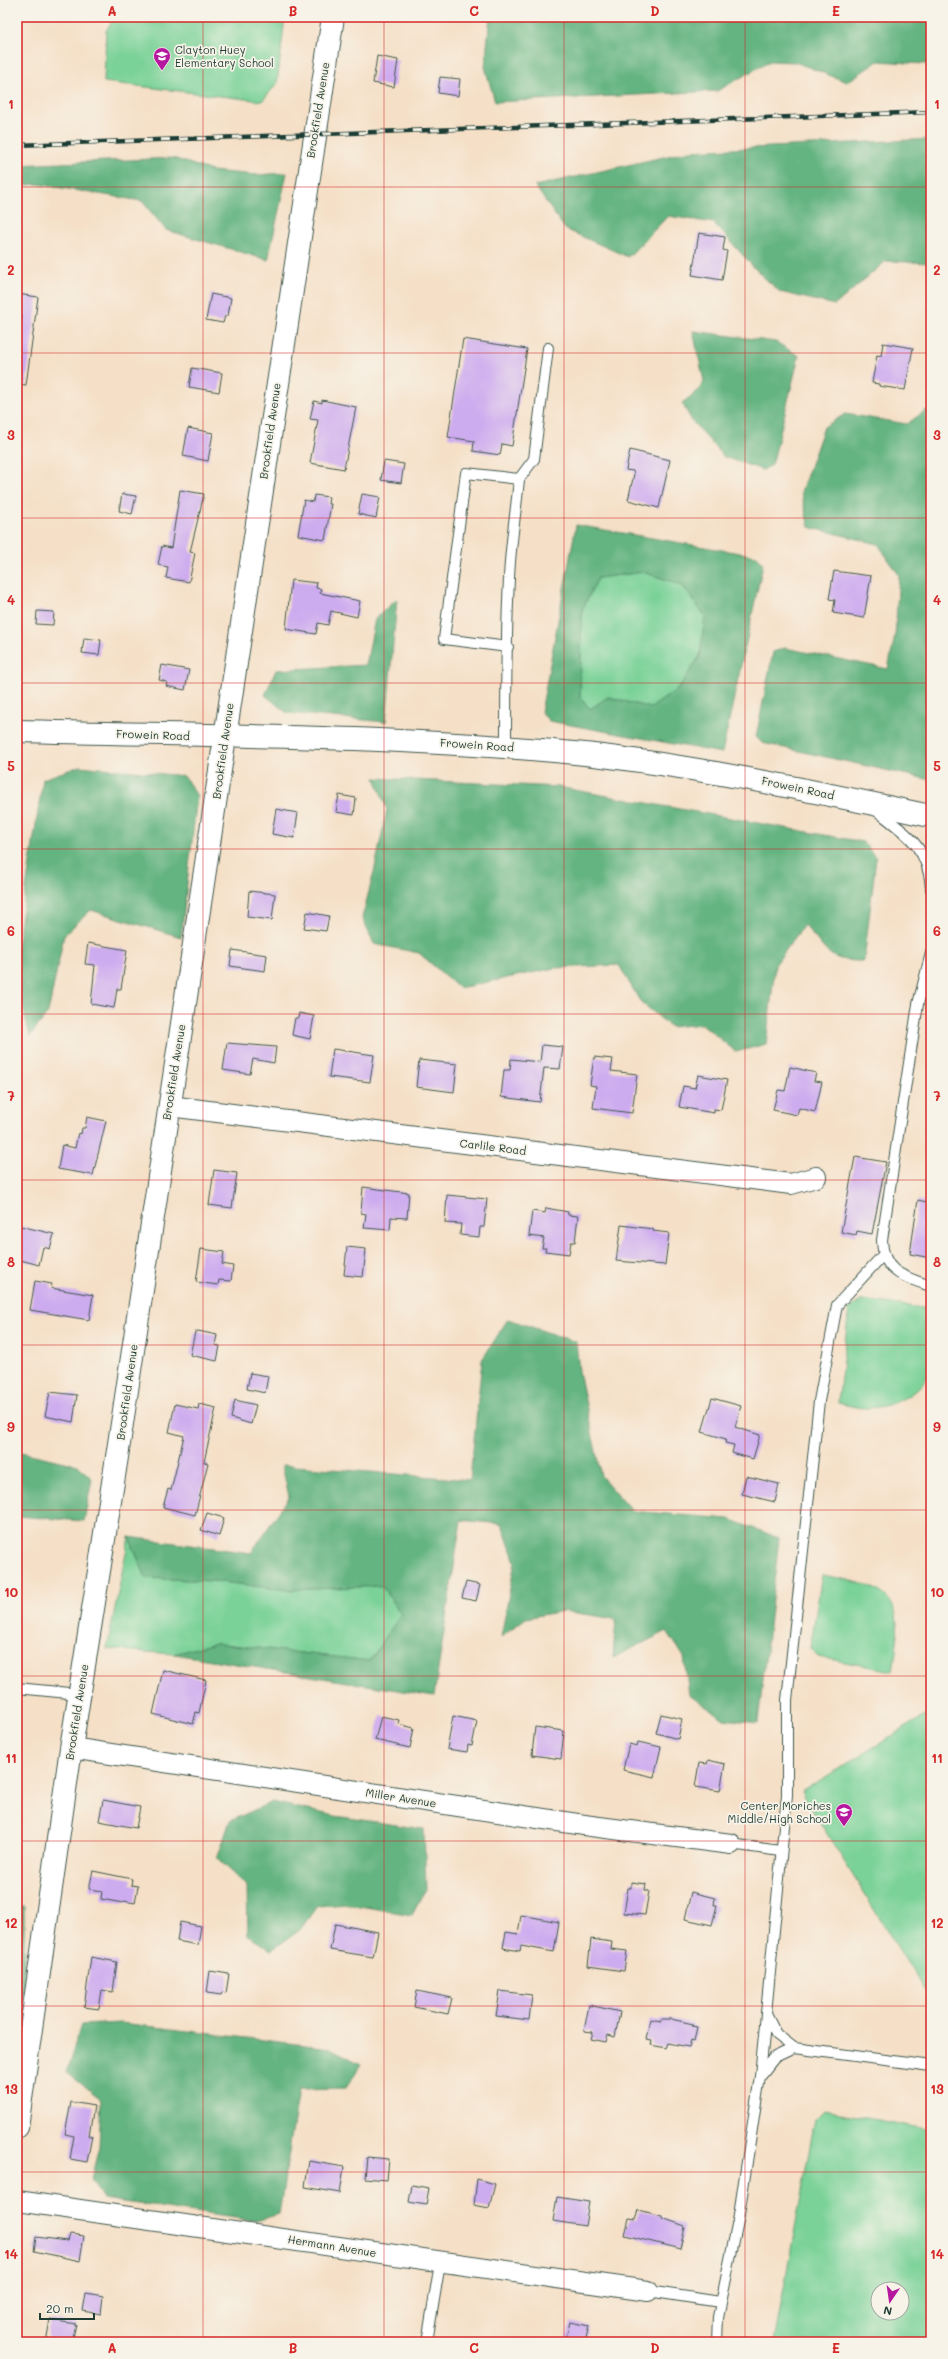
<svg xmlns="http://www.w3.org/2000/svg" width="948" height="2359" viewBox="0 0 948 2359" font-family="Mali,sans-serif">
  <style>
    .green { fill: #7ad298; stroke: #4c8866; fill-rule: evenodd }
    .forest { fill: #63b480; stroke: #41785a; fill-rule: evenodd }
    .building { fill: #cdabef }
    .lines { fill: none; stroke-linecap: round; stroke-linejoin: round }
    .lane-casing { stroke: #3f554a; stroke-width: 12 }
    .street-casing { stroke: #3f554a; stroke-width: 22 }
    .secondary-casing { stroke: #3f554a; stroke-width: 24 }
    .primary-casing { stroke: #3f554a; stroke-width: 24 }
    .lane { stroke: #fff; stroke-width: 10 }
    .street { stroke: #fff; stroke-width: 20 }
    .secondary { stroke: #fff; stroke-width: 22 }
    .primary { stroke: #fff; stroke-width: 22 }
    .rail-casing { stroke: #1f3d34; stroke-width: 4.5 }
    .rail { stroke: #f7f3e8; stroke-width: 3; stroke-dasharray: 9; stroke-linecap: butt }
    .grid { fill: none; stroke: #d62828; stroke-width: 1; stroke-opacity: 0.55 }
    .labels { text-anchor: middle; stroke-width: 3.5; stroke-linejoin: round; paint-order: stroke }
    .poi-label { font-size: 11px; fill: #1f3d34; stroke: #f7f3e8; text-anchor: start }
    .street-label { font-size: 11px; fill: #1f3d34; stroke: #f7f3e8 }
    .neatline { fill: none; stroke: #d62828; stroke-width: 1.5 }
    .grid-label { font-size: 13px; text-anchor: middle; font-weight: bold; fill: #d62828 }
  </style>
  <rect width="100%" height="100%" fill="#f7f3e8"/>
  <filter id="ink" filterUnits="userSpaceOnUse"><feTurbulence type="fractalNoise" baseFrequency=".025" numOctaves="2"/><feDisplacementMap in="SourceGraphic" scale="8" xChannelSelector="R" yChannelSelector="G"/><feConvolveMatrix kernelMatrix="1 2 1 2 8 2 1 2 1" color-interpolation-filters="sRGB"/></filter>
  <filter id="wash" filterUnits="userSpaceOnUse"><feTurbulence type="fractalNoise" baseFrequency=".012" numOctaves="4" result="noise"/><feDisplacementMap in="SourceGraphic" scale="16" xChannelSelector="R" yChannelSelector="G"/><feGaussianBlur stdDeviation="0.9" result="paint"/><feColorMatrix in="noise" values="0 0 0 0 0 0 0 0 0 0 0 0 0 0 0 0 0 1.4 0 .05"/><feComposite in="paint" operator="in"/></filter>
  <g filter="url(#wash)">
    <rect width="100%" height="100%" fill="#f5e0c7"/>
    <g class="green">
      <path d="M114 17H285L277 84 262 101 104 82 106 31Z"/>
      <path d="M643 572 682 585 705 616 700 656 679 688 651 708 608 697 590 709 580 697 582 610 598 578Z"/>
      <path d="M862 1300 931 1309V1369C923 1393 891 1408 867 1408 857 1408 847 1405 838 1403L849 1309Z"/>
      <path d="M129 1537 146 1578 213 1581 287 1590 382 1586 401 1614 370 1661 215 1643 174 1654 107 1649Z"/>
      <path d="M822 1575C893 1587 906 1598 893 1671L818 1657 810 1648Z"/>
      <path d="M931 1712V2001L801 1792Z"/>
      <path d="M824 2110 931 2130V2342H774L815 2119ZM878 2289H902V2313H878Z"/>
    </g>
    <g class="forest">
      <path d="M490 17H931V62L925 64 878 61 847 82 795 62 770 61 717 91 495 102 485 67Z"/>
      <path d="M931 139V263L886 261 835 305 780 292 758 272 714 223 668 216 628 257 565 229 535 186 690 151Z"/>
      <path d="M173 158 212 171 256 175 287 173 268 260 166 230 142 201 37 184 17 186V165Z"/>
      <path d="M693 331 776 342 799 356 772 465 763 470 724 457 692 421 682 403 698 391 704 381Z"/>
      <path d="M931 402V780L762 743 756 737 773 652 785 648 888 669 895 636 899 575 878 544 809 527 801 492 824 427 845 414 907 424 929 408Z"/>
      <path d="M576 525 757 556 763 564 722 753 549 721 541 712ZM643 572 682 585 705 616 700 656 679 688 651 708 608 697 590 709 580 697 582 610 598 578Z"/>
      <path d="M397 599 386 722 287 713 265 695 276 670 366 665 375 619Z"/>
      <path d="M80 766 184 776 197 796 181 937 91 910 64 935 48 1013 30 1036 19 990 17 947 43 779Z"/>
      <path d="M375 778 558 787 863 842 876 858 864 961C825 962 827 949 804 925L775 965 766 1044 736 1052 702 1024 671 1027 640 1001 619 965 555 968 459 988 419 953 374 944 362 918 375 868 387 809Z"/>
      <path d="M508 1319 576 1342 579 1371 601 1476 632 1511 729 1519 779 1538 758 1723 724 1719 689 1695 684 1657 667 1631 613 1658 616 1619 563 1611 526 1618 501 1637 515 1562 502 1524 461 1520 434 1696 174 1654 215 1643 370 1661 401 1614 382 1586 287 1590 213 1581 146 1578 129 1537 251 1553 289 1497 282 1465 470 1480 482 1360Z"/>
      <path d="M17 1451 78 1465 92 1479 84 1521 17 1516Z"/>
      <path d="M272 1802 335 1816 424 1829 426 1889 412 1915 348 1904 317 1906 300 1930 272 1950 248 1936 247 1886 217 1858 230 1821Z"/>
      <path d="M17 1907H24V1995L17 1993Z"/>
      <path d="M121 2023 330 2048 361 2064 346 2088 299 2089 279 2214 256 2221 103 2199 91 2179 99 2147 101 2099 66 2072 81 2025Z"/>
    </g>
    <g id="blocks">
      <g class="building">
        <path d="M377 56 398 60 394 87 373 83Z"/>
        <path d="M440 77 460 79 458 96 438 93Z"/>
        <path d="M699 233 725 237 723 250 727 251 722 280 692 275Z"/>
        <path d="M17 294 38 297 26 385 17 384V349L22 316H17Z"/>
        <path d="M211 294 231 298 228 316H225L223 323 206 320Z"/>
        <path d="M463 339 527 349 512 446 502 444 500 455 473 451 474 441 448 437Z"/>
        <path d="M883 343 913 348 905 390 879 386V384L872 383 877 355 881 356Z"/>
        <path d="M192 368 222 373 219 392 189 387Z"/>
        <path d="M322 400 356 407 344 469 310 463 318 420 310 419 314 401 322 403Z"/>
        <path d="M188 428 213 433 208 461 183 456Z"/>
        <path d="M630 450 670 460 659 508 628 500 634 474 633 471 626 470Z"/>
        <path d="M384 461 404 464 401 483 381 480Z"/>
        <path d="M180 490 204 494 190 552 195 553 189 582 166 578 168 567 158 565 162 546 171 548Z"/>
        <path d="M122 494 136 496 132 514 119 511Z"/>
        <path d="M362 494 380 497 376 518 358 514Z"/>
        <path d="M314 495 329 497 328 504H331L325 540 298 535 304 500 313 502Z"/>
        <path d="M834 571 871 576 864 618 833 613 835 600 829 599Z"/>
        <path d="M291 580 317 583 316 588 321 589 320 593 360 601 357 617 331 611 328 625 318 623 316 634 286 629Z"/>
        <path d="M37 611 54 612 53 625 36 624Z"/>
        <path d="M84 638 101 640 99 655 82 653Z"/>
        <path d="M162 665 189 670 185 690 166 686 167 682 159 680Z"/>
        <path d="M339 795 356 798 354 815 336 812Z"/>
        <path d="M276 809 298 813 294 838 272 834Z"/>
        <path d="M249 891 275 894 272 920 247 917Z"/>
        <path d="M307 912 329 916 326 931 304 928Z"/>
        <path d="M88 943 127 950 121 989H117L114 1008 91 1004 95 965 85 964Z"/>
        <path d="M232 950 267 955 265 971 230 966Z"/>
        <path d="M299 1013 314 1016 310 1039 292 1035 295 1018H298Z"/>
        <path d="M227 1043 276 1047 274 1063 253 1059 250 1074 223 1070Z"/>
        <path d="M542 1045 563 1047 560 1069 544 1068 540 1102 501 1097 504 1070H510L511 1059 540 1062Z"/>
        <path d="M333 1049 374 1055 370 1082 329 1077Z"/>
        <path d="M594 1057 613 1059 611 1071 637 1074 632 1113 593 1108 596 1086 590 1085Z"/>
        <path d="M419 1060 457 1064 454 1092 416 1087Z"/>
        <path d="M790 1067 816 1073 814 1081 822 1082 815 1112 799 1108 797 1115 773 1110 778 1090 785 1091Z"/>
        <path d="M698 1075 727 1080 721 1110 714 1109V1113L679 1107 683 1086 695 1088Z"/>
        <path d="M87 1117 106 1121 93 1175 58 1169 62 1145 75 1148 78 1133 81 1134 82 1128H85Z"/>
        <path d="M855 1157 886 1162 872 1234 857 1231 856 1235 841 1232Z"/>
        <path d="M214 1170 237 1173 232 1208 209 1205Z"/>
        <path d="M363 1187 409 1193 407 1218 391 1217 390 1230 364 1228 366 1214 361 1213Z"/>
        <path d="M447 1195 487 1199 484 1227H480L479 1237 460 1235 461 1224 445 1223Z"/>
        <path d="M918 1200 931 1203V1258L910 1254Z"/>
        <path d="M546 1208 568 1212V1215L578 1216 575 1242H571L569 1254 545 1251 546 1248H542L544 1238 529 1236 532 1211 545 1213Z"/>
        <path d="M621 1225 653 1229V1231L669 1233 665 1265 616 1261Z"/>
        <path d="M20 1226 54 1234 50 1249 43 1247 39 1265 17 1259V1240Z"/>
        <path d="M347 1247 366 1249 363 1277 344 1275Z"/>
        <path d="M201 1249 224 1252 222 1264 233 1266 231 1281 219 1280 218 1285 196 1282Z"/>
        <path d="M35 1281 52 1284 51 1288 93 1295 89 1320 30 1310Z"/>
        <path d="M198 1331 217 1335 215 1345 220 1346 217 1361 190 1355 195 1332Z"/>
        <path d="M250 1373 268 1376 265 1393 247 1389Z"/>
        <path d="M50 1392 77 1395 73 1422 45 1416Z"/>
        <path d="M712 1398 741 1406 735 1427 760 1435 753 1459 732 1453 734 1445 725 1443 726 1439 702 1432Z"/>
        <path d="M235 1400 256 1405 251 1424 231 1418Z"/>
        <path d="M175 1404 198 1409 199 1404 216 1408 204 1462 208 1463 195 1515 163 1507 168 1489 171 1490 184 1436 169 1432Z"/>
        <path d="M746 1476 779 1484 775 1502 742 1494Z"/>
        <path d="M207 1513 224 1518 219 1536 201 1530Z"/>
        <path d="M466 1582 480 1585 476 1601 462 1598Z"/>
        <path d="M163 1670 206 1680 199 1713 196 1712 193 1724 153 1714Z"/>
        <path d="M661 1714 682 1719 678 1739 656 1733Z"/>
        <path d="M381 1716 399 1720 398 1724 414 1728 410 1748 375 1740Z"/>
        <path d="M453 1716 477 1721 472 1746 468 1745 467 1752 447 1749Z"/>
        <path d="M535 1727 564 1731 561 1759 532 1755Z"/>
        <path d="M638 1742 661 1747 654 1777 623 1770 629 1744 637 1746Z"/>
        <path d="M708 1760 725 1764 720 1791 695 1787 699 1763 707 1764Z"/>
        <path d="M103 1800 140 1807 136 1828 99 1821Z"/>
        <path d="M93 1871 132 1879 131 1885 138 1886 135 1903 124 1901 123 1903 101 1899 102 1891 89 1889Z"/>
        <path d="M631 1882 646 1884 645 1890 649 1891 645 1915 624 1913 628 1888H631Z"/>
        <path d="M691 1892 715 1898 714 1905H717L712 1925 685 1919Z"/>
        <path d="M521 1915 559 1922 554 1952 521 1946 520 1951 503 1948 506 1932 518 1934Z"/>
        <path d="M180 1922 201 1926 198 1945 177 1941Z"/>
        <path d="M335 1924 378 1932 373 1957 330 1950Z"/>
        <path d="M591 1939 612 1942 611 1949 627 1951 624 1971 588 1966Z"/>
        <path d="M91 1957 117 1962 113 1992 102 1990 99 2009 84 2007Z"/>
        <path d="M210 1971 229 1974 226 1993 222 1992 221 1995 207 1993Z"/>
        <path d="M417 1991 452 1998 448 2014 414 2007Z"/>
        <path d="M500 1991 532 1995 529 2020 496 2016Z"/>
        <path d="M589 2005 620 2012 615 2037 608 2035 606 2042 591 2039 593 2032 584 2031Z"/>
        <path d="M650 2019 661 2021V2019H671L693 2024 692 2026 697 2027 694 2041 691 2040 689 2047 668 2043 666 2048 651 2045 652 2041 646 2040Z"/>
        <path d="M71 2102 94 2106 89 2136H92L87 2162 70 2159 74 2136 65 2134Z"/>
        <path d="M367 2157 389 2159 387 2180 365 2178Z"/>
        <path d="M309 2161 344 2167 340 2193 305 2187Z"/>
        <path d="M477 2179 495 2184 489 2208 474 2205Z"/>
        <path d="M412 2185 429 2188 426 2205 409 2202Z"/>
        <path d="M557 2197 589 2202 585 2226 553 2221Z"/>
        <path d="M639 2210 662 2216V2218L685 2226 680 2249 625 2235 629 2218 636 2219Z"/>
        <path d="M70 2234 84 2236 80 2261 34 2251 36 2237 68 2241Z"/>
        <path d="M86 2293 103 2296 101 2314 83 2311Z"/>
        <path d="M50 2320 76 2324 72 2342H46Z"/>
        <path d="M570 2322 589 2326 585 2342H565Z"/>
      </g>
    </g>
  </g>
  <g filter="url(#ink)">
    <use href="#blocks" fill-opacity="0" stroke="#3f554a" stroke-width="1"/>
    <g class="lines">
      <defs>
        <g id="lane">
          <path d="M519 479 534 459 548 348"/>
          <path d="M506 747C506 691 506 635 509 579 510 546 516 513 519 479L466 473 444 639 508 647"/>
          <path d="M877 811C907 834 929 848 931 889"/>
          <path d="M931 953 918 1004 882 1240C883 1273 904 1277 931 1286"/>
          <path d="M17 1688 79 1694"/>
          <path d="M731 1844 780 1851"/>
          <path d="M766 2014 776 2034 794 2048"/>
          <path d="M760 2076 775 2057 794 2048 931 2066"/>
          <path d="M648 2291 720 2302"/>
          <path d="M427 2342 440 2263"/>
          <path d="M717 2342 718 2317 738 2221 760 2076 787 1795V1700L819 1401 837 1305 883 1255"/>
        </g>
        <g id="street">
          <path d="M169 1106 791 1184 816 1177"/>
          <path d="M71 1748 591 1826 731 1844"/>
          <path d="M17 2201 648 2291"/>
        </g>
        <path id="secondary" d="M17 2127 71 1748 117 1457 333 17"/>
        <path id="primary" d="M17 731C206 736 397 735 585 754 702 767 816 792 931 816"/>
      </defs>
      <use href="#lane" class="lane-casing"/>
      <use href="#street" class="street-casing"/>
      <use href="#secondary" class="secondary-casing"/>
      <use href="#primary" class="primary-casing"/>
      <use href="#lane" class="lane"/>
      <use href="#street" class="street"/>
      <use href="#secondary" class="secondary"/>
      <use href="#primary" class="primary"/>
      <defs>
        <path id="rail" d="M17 145 931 112"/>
      </defs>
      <use href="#rail" class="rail-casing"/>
      <use href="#rail" class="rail"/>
    </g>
  </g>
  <path class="grid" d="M203 17V2342M384 17V2342M564 17V2342M745 17V2342M17 187H931M17 353H931M17 518H931M17 683H931M17 849H931M17 1014H931M17 1180H931M17 1345H931M17 1510H931M17 1676H931M17 1841H931M17 2006H931M17 2172H931"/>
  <defs>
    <symbol id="school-pin" viewBox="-11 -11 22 30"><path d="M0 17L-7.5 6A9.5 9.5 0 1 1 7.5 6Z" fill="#b5179e" stroke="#f7f3e8"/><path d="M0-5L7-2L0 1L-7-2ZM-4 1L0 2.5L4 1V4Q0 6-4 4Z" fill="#fff"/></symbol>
  </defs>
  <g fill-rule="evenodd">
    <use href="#school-pin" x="152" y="46" width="20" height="27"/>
    <use href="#school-pin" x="834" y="1802" width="20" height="27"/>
  </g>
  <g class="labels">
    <g class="poi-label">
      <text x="175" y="54">Clayton Huey<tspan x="175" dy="13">Elementary School</tspan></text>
      <text x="831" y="1810" text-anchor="end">Center Moriches<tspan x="831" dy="13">Middle/High School</tspan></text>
    </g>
    <g class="street-label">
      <text transform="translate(318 110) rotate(-81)" y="4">Brookfield Avenue</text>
      <text transform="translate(270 431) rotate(-82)" y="4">Brookfield Avenue</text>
      <text transform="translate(153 735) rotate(2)" y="4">Frowein Road</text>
      <text transform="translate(477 745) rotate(4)" y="4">Frowein Road</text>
      <text transform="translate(223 751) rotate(-82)" y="4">Brookfield Avenue</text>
      <text transform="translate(798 788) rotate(12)" y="4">Frowein Road</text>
      <text transform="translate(174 1072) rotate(-81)" y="4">Brookfield Avenue</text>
      <text transform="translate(493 1147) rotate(7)" y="4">Carlile Road</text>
      <text transform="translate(127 1392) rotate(-82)" y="4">Brookfield Avenue</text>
      <text transform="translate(77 1712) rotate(-81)" y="4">Brookfield Avenue</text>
      <text transform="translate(401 1798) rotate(9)" y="4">Miller Avenue</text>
      <text transform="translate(332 2246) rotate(9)" y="4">Hermann Avenue</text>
    </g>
  </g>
  <rect width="948" height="2359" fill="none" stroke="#f7f3e8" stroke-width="44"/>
  <g transform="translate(890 2301) rotate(193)"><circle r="19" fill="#f7f3e8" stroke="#a1aaa0"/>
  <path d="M0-3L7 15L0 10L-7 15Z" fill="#b5179e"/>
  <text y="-6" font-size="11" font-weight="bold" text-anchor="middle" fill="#1f3d34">N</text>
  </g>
  <path d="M40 2313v6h54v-6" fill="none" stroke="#1f3d34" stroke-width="2"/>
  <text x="46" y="2313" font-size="12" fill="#1f3d34" stroke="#f7f3e8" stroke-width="3" paint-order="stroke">20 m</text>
  <rect x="22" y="22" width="904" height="2315" class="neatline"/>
  <g class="grid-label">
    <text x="112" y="16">A</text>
    <text x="293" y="16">B</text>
    <text x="474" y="16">C</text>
    <text x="655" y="16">D</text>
    <text x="836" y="16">E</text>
    <text x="11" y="109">1</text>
    <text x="937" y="109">1</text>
    <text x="11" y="275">2</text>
    <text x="937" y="275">2</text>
    <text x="11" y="440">3</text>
    <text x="937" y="440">3</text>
    <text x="11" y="605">4</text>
    <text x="937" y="605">4</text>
    <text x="11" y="771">5</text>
    <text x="937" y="771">5</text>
    <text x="11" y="936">6</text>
    <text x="937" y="936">6</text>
    <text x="11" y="1101">7</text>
    <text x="937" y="1101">7</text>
    <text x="11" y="1267">8</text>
    <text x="937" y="1267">8</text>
    <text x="11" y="1432">9</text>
    <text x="937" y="1432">9</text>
    <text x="11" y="1597">10</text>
    <text x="937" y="1597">10</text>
    <text x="11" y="1763">11</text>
    <text x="937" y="1763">11</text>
    <text x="11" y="1928">12</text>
    <text x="937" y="1928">12</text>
    <text x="11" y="2094">13</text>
    <text x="937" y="2094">13</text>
    <text x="11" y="2259">14</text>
    <text x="937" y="2259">14</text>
    <text x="112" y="2353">A</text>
    <text x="293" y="2353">B</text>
    <text x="474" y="2353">C</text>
    <text x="655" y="2353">D</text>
    <text x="836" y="2353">E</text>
  </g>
</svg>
